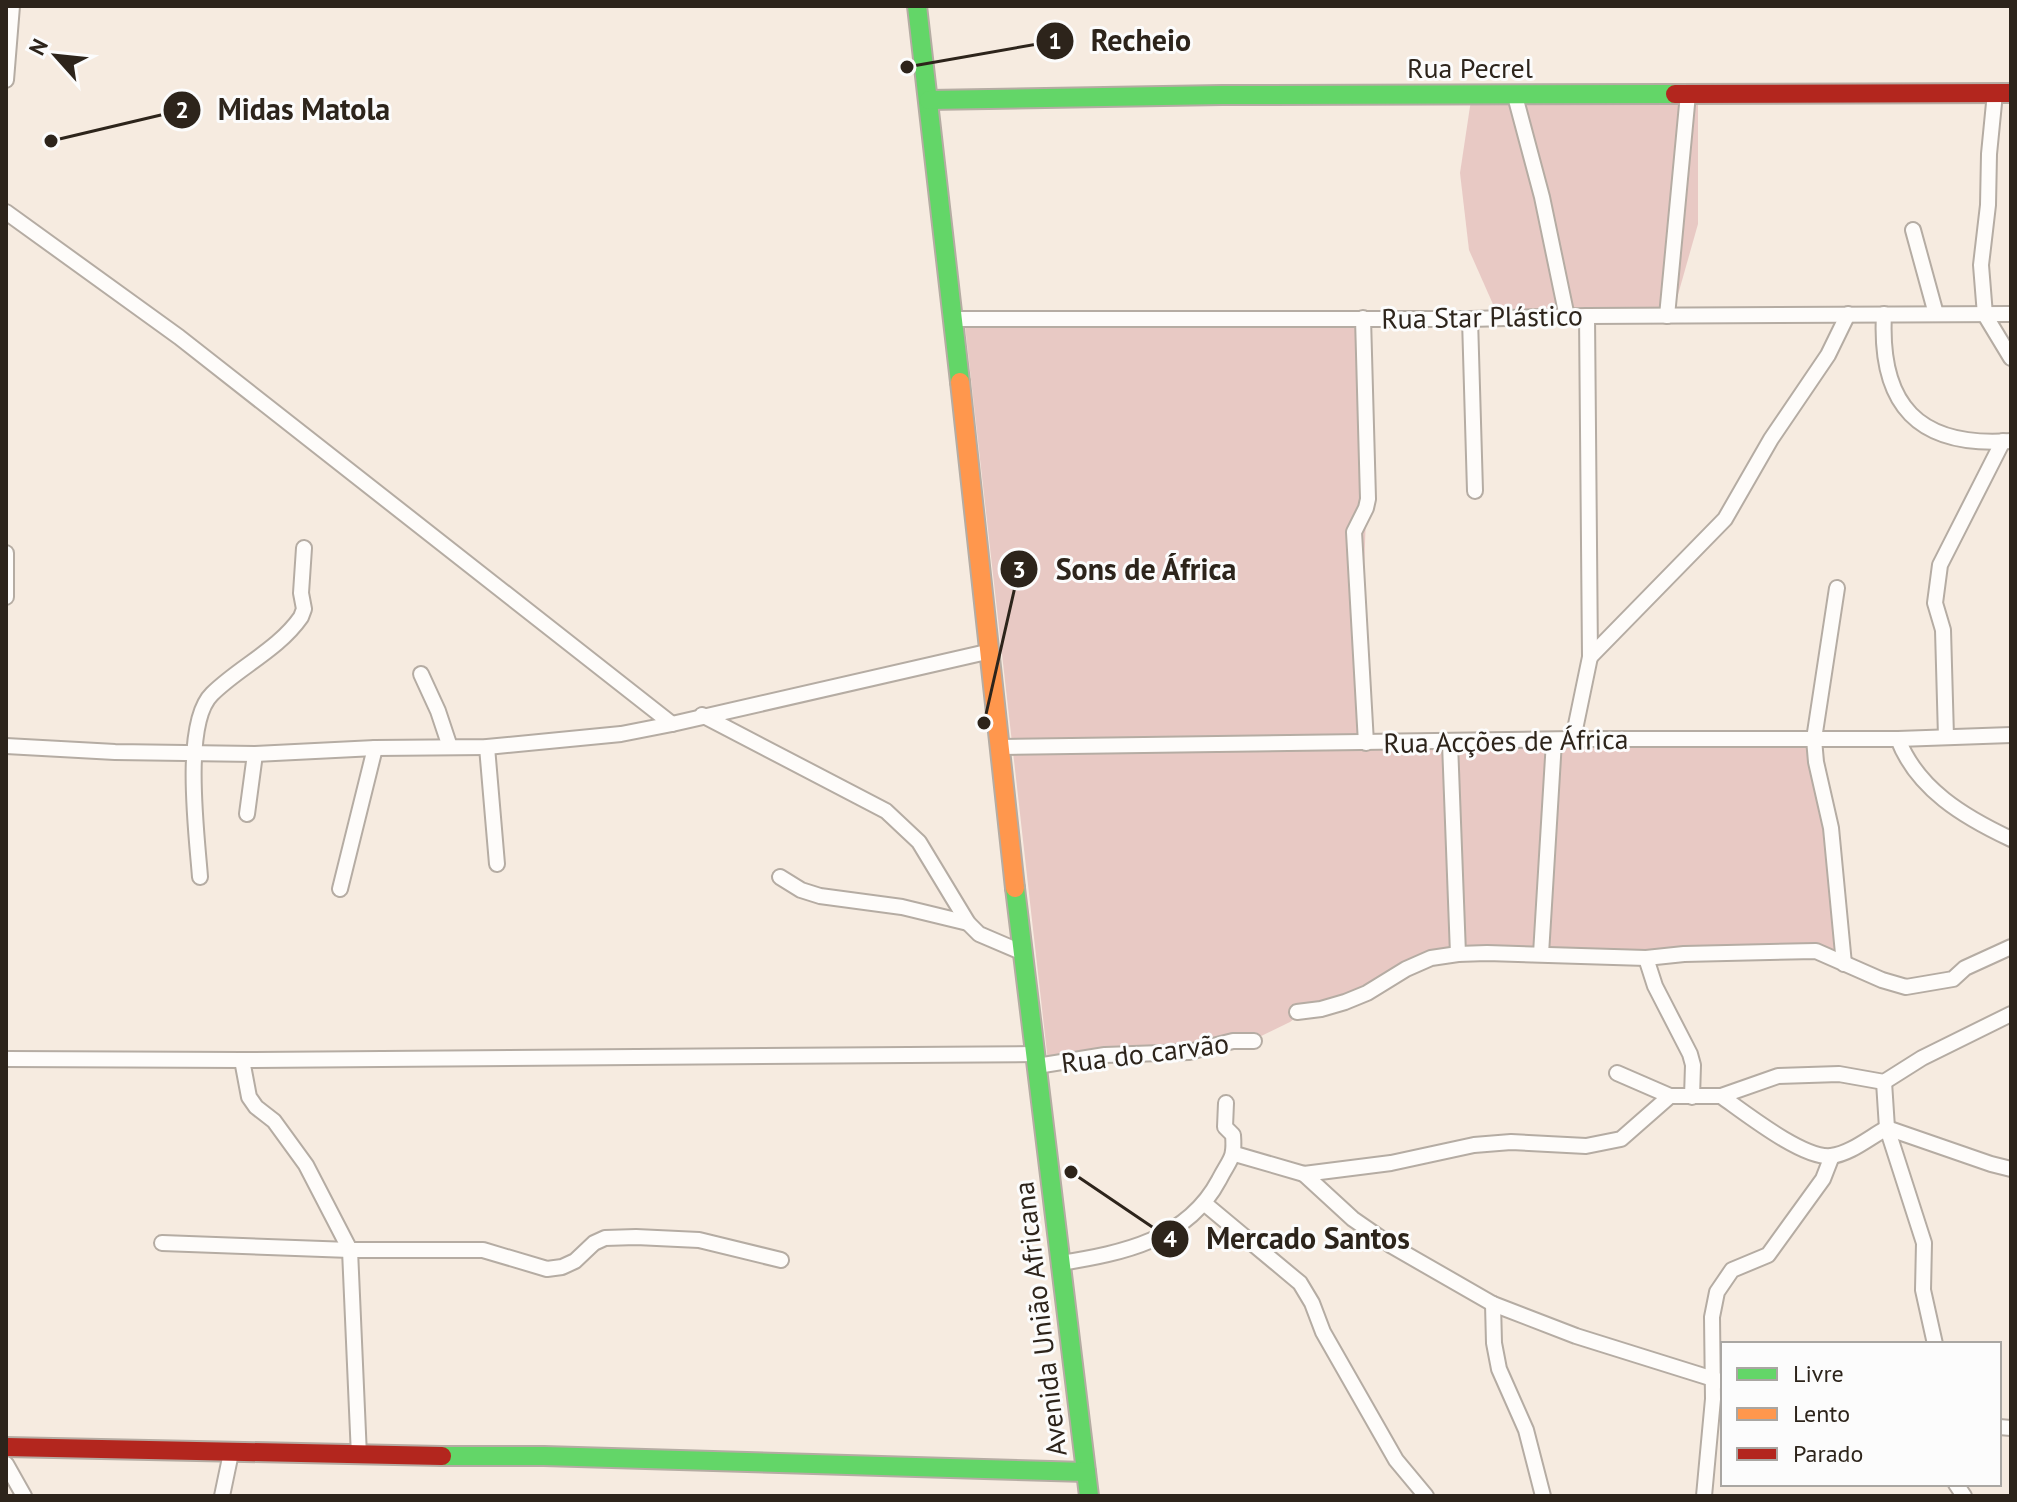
<svg xmlns="http://www.w3.org/2000/svg" width="2017" height="1502" viewBox="0 0 2017 1502" font-family="'PT Sans',sans-serif">
  <style>
    .green { fill: #e8c9c4 }
    .lines { fill: none; stroke-linecap: round; stroke-linejoin: round }
    .street-casing { stroke: #b5aca3; stroke-width: 18 }
    .fast-casing { stroke: #b5aca3; stroke-width: 22 }
    .slow-casing { stroke: #b5aca3; stroke-width: 22 }
    .jam-casing { stroke: #b5aca3; stroke-width: 22 }
    .street { stroke: #fefcfa; stroke-width: 14 }
    .fast { stroke: #63d668; stroke-width: 18 }
    .slow { stroke: #ff974d; stroke-width: 18 }
    .jam { stroke: #b3261e; stroke-width: 18 }
    .labels { text-anchor: middle; stroke-width: 6; stroke-linejoin: round; paint-order: stroke }
    .street-label { font-size: 28px; fill: #2d241b; stroke: #fcfcfc }
    .leader { fill: none; stroke: #2d241b; stroke-width: 3 }
    .callout-dot { fill: #2d241b; stroke: #fcfcfc; stroke-width: 3 }
    .mark-label { font-size: 24px; text-anchor: middle; font-weight: bold; fill: #fff }
    .callout-label { font-size: 30px; text-anchor: middle; font-weight: bold; fill: #2d241b; stroke: #fcfcfc; stroke-width: 6; stroke-linejoin: round; paint-order: stroke }
  </style>
  <rect width="100%" height="100%" fill="#f6ebe0"/>
  <g class="green">
    <path d="M1698 97V224L1670 323 1496 311 1469 250 1460 173 1471 100Z"/>
    <path d="M1352 312 1372 338 1359 720 1361 738 1822 744 1843 870 1839 958 1442 959 1300 1014 1290 1022 1257 1038 1048 1062 965 326Z"/>
  </g>
  <g class="lines">
    <defs>
      <g id="street">
        <path d="M6 80 12 6"/>
        <path d="M1995 93 1989 154 1988 205 1981 265 1985 315 2011 358"/>
        <path d="M1515 96 1542 197 1567 317"/>
        <path d="M6 212 179 337 672 724"/>
        <path d="M1913 230 1936 314"/>
        <path d="M1884 314C1879 405 1918 448 2011 441"/>
        <path d="M1667 316 1688 94"/>
        <path d="M1363 318 1368 499 1366 508 1354 532 1366 743"/>
        <path d="M953 319H1470L1587 316 2011 314"/>
        <path d="M1470 319 1475 491"/>
        <path d="M6 553V597"/>
        <path d="M1837 588 1814 739 1816 762 1831 828 1844 964"/>
        <path d="M1590 657 1725 519 1771 439 1828 355 1848 314"/>
        <path d="M421 674 438 711 450 747"/>
        <path d="M702 715 886 811 919 842 968 923 979 934 1021 952"/>
        <path d="M1946 737 1943 630 1935 603 1940 565 2003 441"/>
        <path d="M1573 739 1590 657 1587 316"/>
        <path d="M1898 739C1917 789 1964 817 2011 839"/>
        <path d="M1450 743 1458 954"/>
        <path d="M6 746 115 752 255 754 375 748 487 747 621 734 672 724 991 651"/>
        <path d="M487 747 497 864"/>
        <path d="M1002 747 1573 739H1898L2011 735"/>
        <path d="M247 814 255 754"/>
        <path d="M200 877C197 836 182 723 212 694 239 667 278 650 301 617L304 609 301 593 304 548"/>
        <path d="M780 877 801 890 820 896 902 907 968 923"/>
        <path d="M340 889 375 748"/>
        <path d="M1541 954 1554 741"/>
        <path d="M1646 958 1655 986 1690 1054 1693 1065 1692 1097"/>
        <path d="M1297 1012 1321 1009 1345 1002 1367 993 1406 969 1431 958 1458 954 1487 953 1646 958 1684 954 1816 951 1882 980 1906 987 1953 979 1965 968 2011 947"/>
        <path d="M6 1059 242 1060 1035 1054"/>
        <path d="M242 1060 249 1097 256 1107 274 1121 306 1165 350 1250 359 1456"/>
        <path d="M1037 1066 1105 1055 1189 1052 1233 1041H1254"/>
        <path d="M1617 1073 1670 1096H1721L1778 1076 1839 1074 1884 1082 1922 1058 2011 1014"/>
        <path d="M1884 1082 1887 1128 1924 1243 1923 1290 1935 1344"/>
        <path d="M1721 1096C1744 1112 1803 1159 1831 1156 1850 1154 1870 1137 1887 1128L1991 1164 2011 1169"/>
        <path d="M1235 1154 1304 1174 1391 1163 1474 1145 1511 1142 1586 1146 1621 1139 1670 1096"/>
        <path d="M1304 1174 1353 1219 1392 1246 1493 1304 1576 1336 1723 1382"/>
        <path d="M1204 1203 1300 1283 1312 1303 1323 1332 1396 1460 1426 1496"/>
        <path d="M162 1243 350 1250H483L547 1269 562 1267 575 1261 594 1243 605 1238 636 1237 699 1240 781 1260"/>
        <path d="M1061 1263C1123 1253 1187 1240 1219 1180 1230 1158 1235 1160 1233 1135L1225 1127 1226 1103"/>
        <path d="M1493 1304 1494 1343 1499 1369 1526 1430 1543 1496"/>
        <path d="M1999 1427 2011 1428"/>
        <path d="M6 1464 24 1496"/>
        <path d="M1956 1484 1964 1496"/>
        <path d="M222 1496 231 1453"/>
        <path d="M1704 1496 1713 1399 1712 1317 1717 1292 1732 1270 1768 1255 1823 1179 1832 1156"/>
      </g>
      <g id="fast">
        <path d="M917 6 960 382"/>
        <path d="M929 100 1222 95 1675 94"/>
        <path d="M1015 888 1089 1496"/>
        <path d="M442 1456H544L1086 1472"/>
      </g>
      <path id="slow" d="M960 382 1015 888"/>
      <g id="jam">
        <path d="M1675 94 2011 93"/>
        <path d="M6 1447 442 1456"/>
      </g>
    </defs>
    <use href="#street" class="street-casing"/>
    <use href="#fast" class="fast-casing"/>
    <use href="#slow" class="slow-casing"/>
    <use href="#jam" class="jam-casing"/>
    <use href="#street" class="street"/>
    <use href="#fast" class="fast"/>
    <use href="#slow" class="slow"/>
    <use href="#jam" class="jam"/>
  </g>
  <g class="labels">
    <g class="street-label">
      <text x="1470" y="78">Rua Pecrel</text>
      <text transform="translate(1482 317) rotate(-1)" y="10">Rua Star Plástico</text>
      <text transform="translate(1506 741) rotate(-1)" y="10">Rua Acções de África</text>
      <text transform="translate(1145 1053) rotate(-7)" y="10">Rua do carvão</text>
      <text transform="translate(1040 1319) rotate(-97)" y="10">Avenida União Africana</text>
    </g>
  </g>
  <path class="leader" d="M907 67L1055 41M51 141L182 110M984 723L1019 569M1071 1172L1170 1239"/>
  <g class="callout-dot">
    <circle cx="907" cy="67" r="8"/>
    <circle cx="51" cy="141" r="8"/>
    <circle cx="984" cy="723" r="8"/>
    <circle cx="1071" cy="1172" r="8"/>
    <circle cx="1055" cy="41" r="20"/>
    <circle cx="182" cy="110" r="20"/>
    <circle cx="1019" cy="569" r="20"/>
    <circle cx="1170" cy="1239" r="20"/>
  </g>
  <g class="mark-label">
    <text x="1055" y="49">1</text>
    <text x="182" y="118">2</text>
    <text x="1019" y="578">3</text>
    <text x="1170" y="1247">4</text>
  </g>
  <g class="callout-label">
    <text x="1141" y="51">Recheio</text>
    <text x="304" y="120">Midas Matola</text>
    <text x="1146" y="580">Sons de África</text>
    <text x="1308" y="1249">Mercado Santos</text>
  </g>
  <rect width="2017" height="1502" fill="none" stroke="#2d241b" stroke-width="16"/>
  <rect x="1721" y="1342" width="280" height="144" fill="#fcfcfc" stroke="#a9a6a2" stroke-width="2"/>
  <rect x="1737" y="1368" width="40" height="12" fill="#63d668" stroke="#a9a6a2" stroke-width="2"/>
  <text x="1793" y="1382" font-size="24" fill="#2d241b">Livre</text>
  <rect x="1737" y="1408" width="40" height="12" fill="#ff974d" stroke="#a9a6a2" stroke-width="2"/>
  <text x="1793" y="1422" font-size="24" fill="#2d241b">Lento</text>
  <rect x="1737" y="1448" width="40" height="12" fill="#b3261e" stroke="#a9a6a2" stroke-width="2"/>
  <text x="1793" y="1462" font-size="24" fill="#2d241b">Parado</text>
  <g transform="translate(56 56) rotate(297)" stroke="#fcfcfc" stroke-width="6" paint-order="stroke">
  <path d="M0-6L14 30L0 20L-14 30Z" fill="#2d241b"/>
  <text y="-12" font-size="22" font-weight="bold" text-anchor="middle" fill="#2d241b">N</text>
  </g>
</svg>
